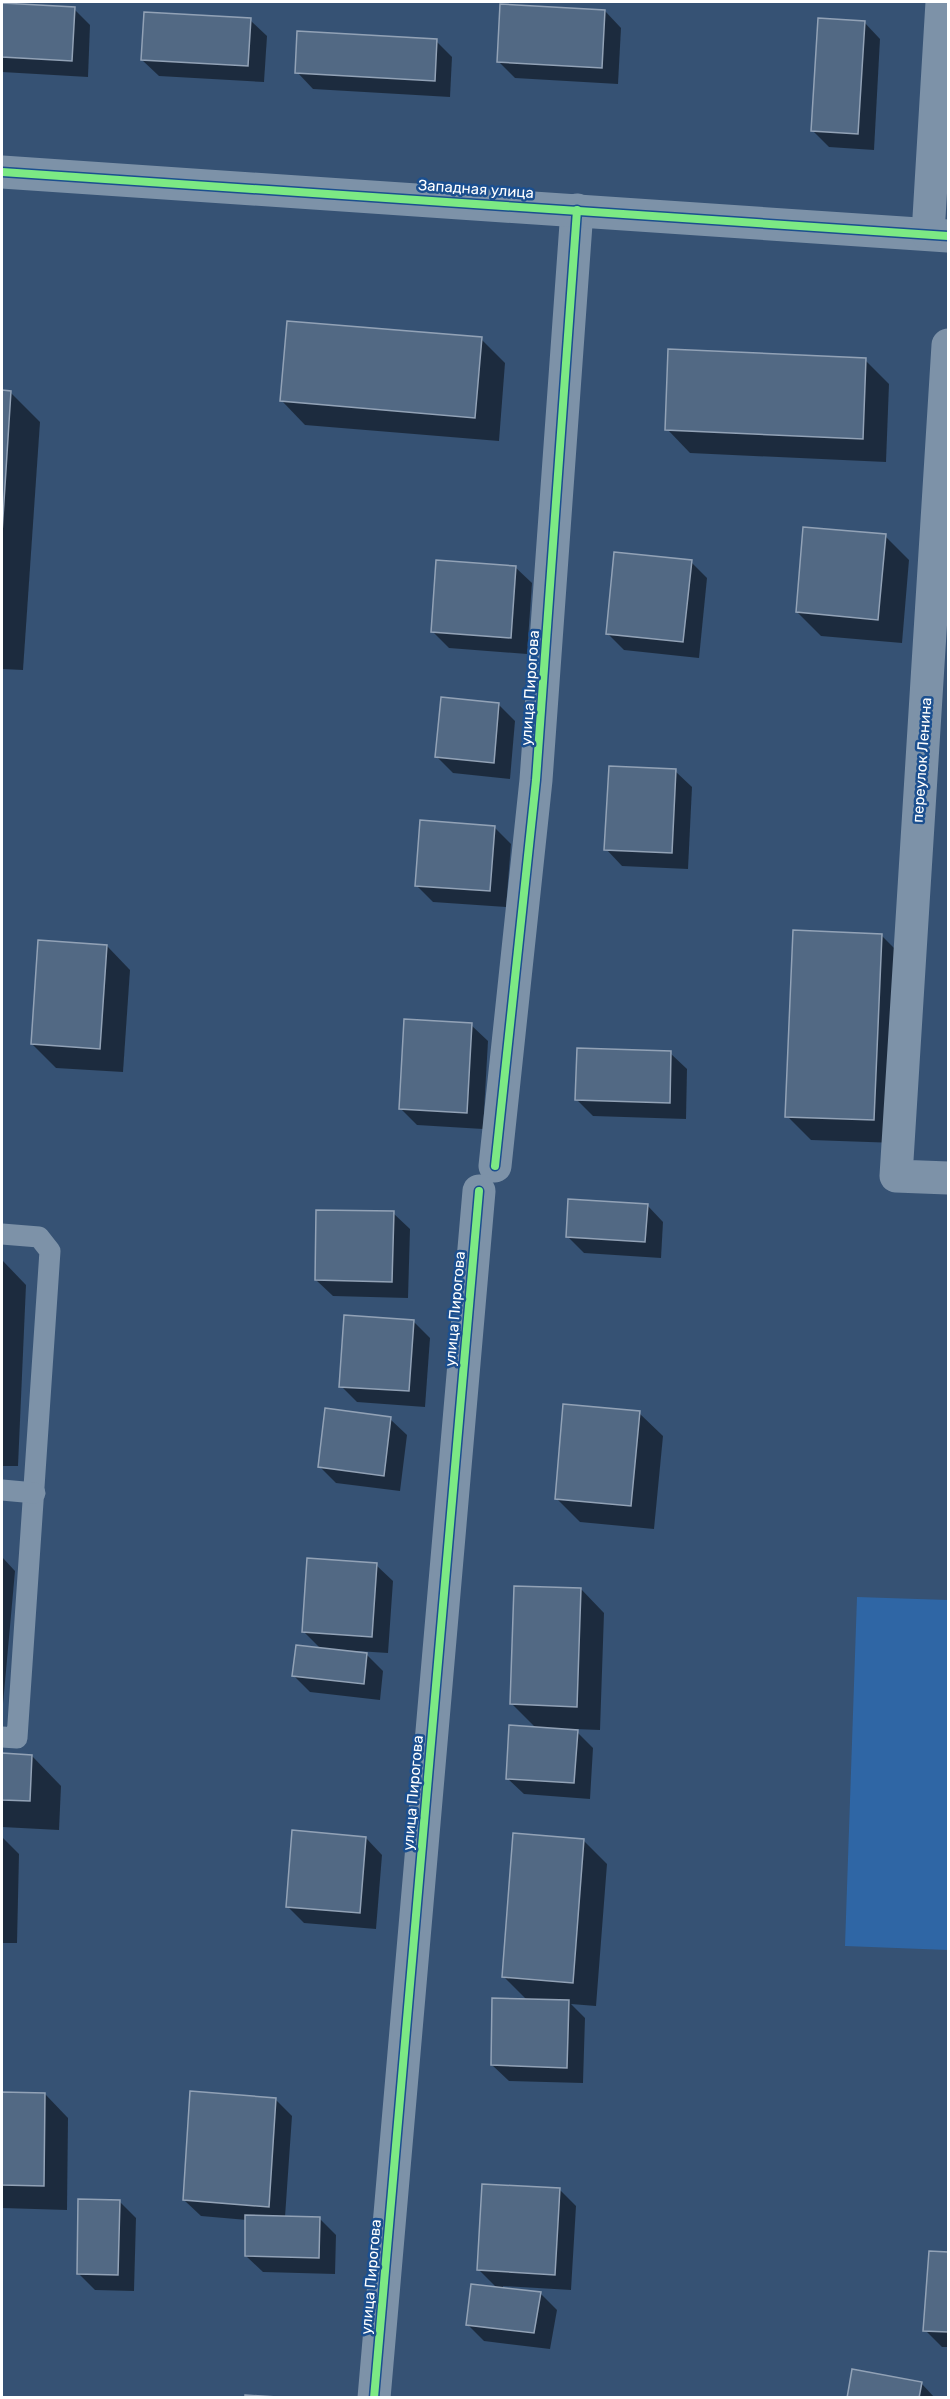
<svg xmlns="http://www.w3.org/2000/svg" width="950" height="2399" viewBox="0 0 950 2399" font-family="Rubik,sans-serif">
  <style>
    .green { fill: #2f66a5 }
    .shadow { fill: #0007 }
    .building { fill: #526984; stroke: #92a2b6; stroke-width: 1.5 }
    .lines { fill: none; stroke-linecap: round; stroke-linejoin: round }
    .service { stroke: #7d92a8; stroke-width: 21 }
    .minor { stroke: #7d92a8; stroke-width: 33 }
    .tertiary { stroke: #7d92a8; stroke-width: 33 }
    .cycleway-casing { stroke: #1b4f8f; stroke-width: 11 }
    .cycleway { stroke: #7ce984; stroke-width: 8 }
    .labels { text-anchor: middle; stroke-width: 5; stroke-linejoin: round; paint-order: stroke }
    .street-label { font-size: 15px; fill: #fff; stroke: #1b4f8f }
  </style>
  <rect width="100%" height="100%" fill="#365274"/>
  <path class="green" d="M857 1597 948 1600V1950L845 1946Z"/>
  <g class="shadow">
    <path d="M2 4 74 9 90 25 88 77 2 72Z"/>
    <path d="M605 11 621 28 618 84 515 78 498 61Z"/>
    <path d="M250 20 267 36 264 82 159 76 142 60Z"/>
    <path d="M864 22 880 39 874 150 829 147 813 131Z"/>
    <path d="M436 41 452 57 450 97 313 89 297 72Z"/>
    <path d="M481 339 505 363 499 441 305 425 282 401Z"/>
    <path d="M865 360 889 384 886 462 690 453 667 429Z"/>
    <path d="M2 392H10L40 422 23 670 2 669Z"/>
    <path d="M885 536 909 560 902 643 821 636 797 612Z"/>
    <path d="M691 562 707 578 699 658 624 650 608 634Z"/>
    <path d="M515 567 532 583 527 654 449 648 432 631Z"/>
    <path d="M498 704 515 721 510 779 453 773 437 757Z"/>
    <path d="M675 771 692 787 688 869 622 866 606 849Z"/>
    <path d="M494 827 511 844 506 907 433 902 417 886Z"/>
    <path d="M881 935 905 959 897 1143 811 1140 787 1116Z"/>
    <path d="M107 946 130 970 123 1072 56 1068 32 1044Z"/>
    <path d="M471 1025 488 1041 483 1129 417 1125 400 1108Z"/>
    <path d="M670 1053 687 1069 686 1119 593 1116 577 1100Z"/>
    <path d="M647 1205 663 1222 661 1258 584 1253 567 1236Z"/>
    <path d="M393 1213 410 1229 408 1298 333 1296 316 1280Z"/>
    <path d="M2 1260 26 1285 18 1466H2Z"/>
    <path d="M413 1321 430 1338 425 1407 357 1402 341 1386Z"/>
    <path d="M639 1413 663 1436 654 1529 580 1522 556 1498Z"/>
    <path d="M390 1419 407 1435 400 1491 336 1483 319 1466Z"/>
    <path d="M2 1557 15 1571 2 1715Z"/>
    <path d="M376 1565 393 1581 388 1653 357 1651V1653L366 1654 383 1671 380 1700 310 1692 294 1676 321 1649 304 1632Z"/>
    <path d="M581 1589 604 1613 600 1730 574 1729 593 1748 590 1799 524 1794 507 1778 537 1729 512 1704Z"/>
    <path d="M2 1755 32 1756 61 1786 59 1830 2 1827Z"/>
    <path d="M2 1837 19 1854 17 1943H2Z"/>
    <path d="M366 1838 382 1855 376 1929 304 1923 288 1907Z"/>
    <path d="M583 1840 607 1864 596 2006 571 2004 585 2018 583 2083 509 2081 492 2065 527 2000 504 1977Z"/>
    <path d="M2 2093 45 2094 68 2118 67 2210 2 2208Z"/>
    <path d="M275 2099 292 2116 285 2217 319 2218 336 2235 335 2274 263 2272 246 2256 247 2220 201 2216 184 2200Z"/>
    <path d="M559 2189 576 2206 571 2290 503 2286V2289L540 2293 557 2310 550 2349 484 2341 468 2325 498 2289 479 2270Z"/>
    <path d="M119 2201 136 2218 134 2291 95 2290 79 2274Z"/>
    <path d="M930 2252 948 2254V2347H942L925 2330Z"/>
    <path d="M921 2383 935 2398H849Z"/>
  </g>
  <g class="building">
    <path d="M2 3 75 7 72 61 2 57Z"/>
    <path d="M500 4 605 10 602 68 497 62Z"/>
    <path d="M144 12 251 18 248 66 141 60Z"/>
    <path d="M818 18 865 21 858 134 811 131Z"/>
    <path d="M297 31 437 39 435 81 295 73Z"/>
    <path d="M287 321 482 337 475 418 280 401Z"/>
    <path d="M668 349 866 358 863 439 665 430Z"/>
    <path d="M2 390 11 391 2 533Z"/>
    <path d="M803 527 886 534 878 620 796 612Z"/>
    <path d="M614 552 692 560 683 642 606 634Z"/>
    <path d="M436 560 516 566 511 638 431 632Z"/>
    <path d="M441 697 499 703 494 763 435 757Z"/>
    <path d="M609 766 676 769 672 853 604 850Z"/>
    <path d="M420 820 495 826 490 891 415 886Z"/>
    <path d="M793 930 882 934 874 1120 785 1117Z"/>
    <path d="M38 940 107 945 100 1049 31 1044Z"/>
    <path d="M404 1019 472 1023 467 1113 399 1109Z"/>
    <path d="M577 1048 671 1051 670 1103 575 1100Z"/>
    <path d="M568 1199 648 1204 645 1242 566 1237Z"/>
    <path d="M316 1210 394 1211 392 1282 315 1280Z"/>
    <path d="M344 1315 414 1320 409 1391 339 1387Z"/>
    <path d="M563 1404 640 1411 631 1506 555 1499Z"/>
    <path d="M325 1408 391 1417 384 1476 318 1467Z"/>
    <path d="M307 1558 377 1563 372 1637 302 1632Z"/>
    <path d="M514 1586 581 1588 577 1707 510 1704Z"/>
    <path d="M296 1645 367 1653 364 1684 292 1676Z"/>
    <path d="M509 1725 578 1730 574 1783 506 1779Z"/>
    <path d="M2 1753 32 1755 30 1801 2 1800Z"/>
    <path d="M292 1830 366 1837 360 1913 286 1907Z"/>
    <path d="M513 1833 584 1839 573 1983 502 1977Z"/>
    <path d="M492 1998 569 2000 567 2068 491 2065Z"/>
    <path d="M190 2091 276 2098 269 2207 183 2200Z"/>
    <path d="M2 2092 45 2093 44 2186 2 2185Z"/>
    <path d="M482 2184 560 2188 555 2275 477 2270Z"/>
    <path d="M78 2199 120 2200 118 2275 77 2274Z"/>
    <path d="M245 2215 320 2217 319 2258 245 2256Z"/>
    <path d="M929 2251 948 2252V2332L923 2331Z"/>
    <path d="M471 2284 541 2292 534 2333 466 2325Z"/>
    <path d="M852 2369 922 2382 919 2398H847Z"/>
    <path d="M245 2395 293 2398H245Z"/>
  </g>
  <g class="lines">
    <g class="service">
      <path d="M2 1234 39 1237 50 1251 17 1738 2 1737"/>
      <path d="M2 1490 35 1493"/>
    </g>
    <g class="minor">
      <path d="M948 345 896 1176 948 1178"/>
      <path d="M495 1166 536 780 577 210"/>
      <path d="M374 2398 479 1191"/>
    </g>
    <g class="tertiary">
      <path d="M2 172 948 236"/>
      <path d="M928 234 942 2"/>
    </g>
    <defs>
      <g id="cycleway">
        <path d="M2 172 948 236"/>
        <path d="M495 1166 536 780 577 210"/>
        <path d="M374 2398 479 1191"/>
      </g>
    </defs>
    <use href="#cycleway" class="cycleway-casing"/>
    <use href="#cycleway" class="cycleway"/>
  </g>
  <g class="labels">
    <g class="street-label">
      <text transform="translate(476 189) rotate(4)" y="5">Западная улица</text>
      <text transform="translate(530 688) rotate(-86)" y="5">улица Пирогова</text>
      <text transform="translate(922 760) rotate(-86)" y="5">переулок Ленина</text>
      <text transform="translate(455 1309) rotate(-85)" y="5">улица Пирогова</text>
      <text transform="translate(413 1793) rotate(-85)" y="5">улица Пирогова</text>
      <text transform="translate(371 2277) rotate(-85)" y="5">улица Пирогова</text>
    </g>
  </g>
  <rect width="950" height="2399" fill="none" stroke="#ffffff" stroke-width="6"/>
</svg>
